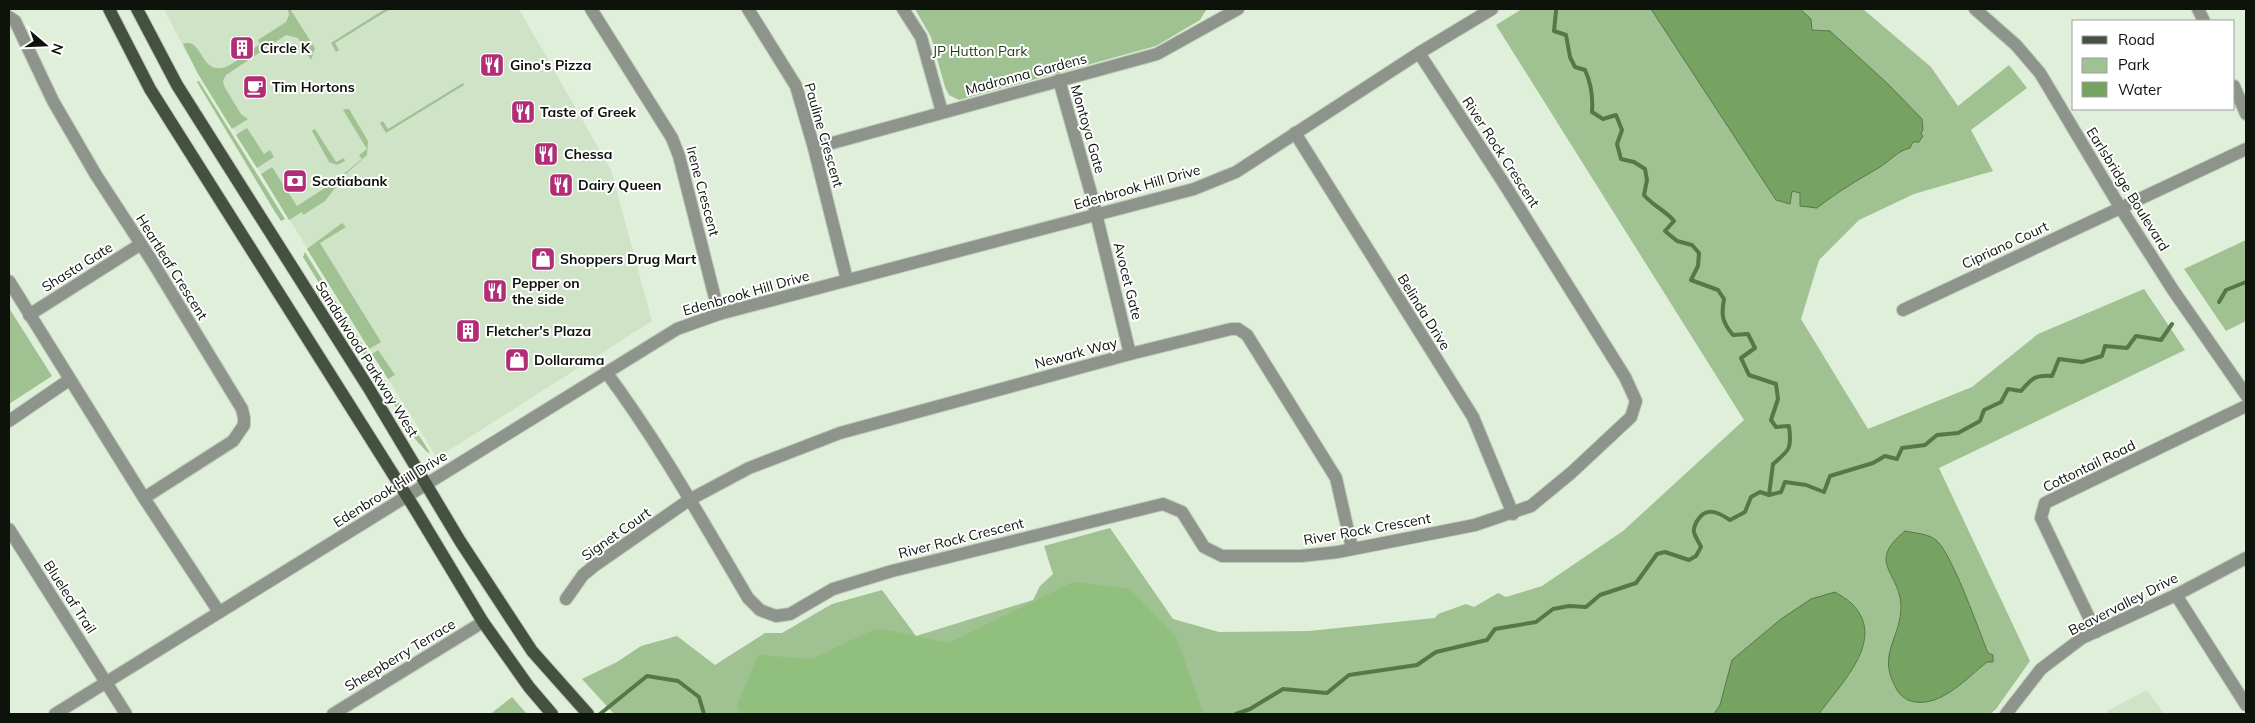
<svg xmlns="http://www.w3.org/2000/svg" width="2255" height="723" viewBox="0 0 2255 723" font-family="Mulish,sans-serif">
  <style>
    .built { fill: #cfe3c7 }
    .green { fill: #a0c192 }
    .forest { fill: #91bf7d }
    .water { fill: #76a362; stroke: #567848 }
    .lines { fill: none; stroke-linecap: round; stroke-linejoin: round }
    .stream { stroke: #567848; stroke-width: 4 }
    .minor-casing { stroke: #bdccb8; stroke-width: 14 }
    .major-casing { stroke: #bdccb8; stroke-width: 14 }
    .minor { stroke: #8e948c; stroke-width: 12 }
    .major { stroke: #455041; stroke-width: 12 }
    .labels { text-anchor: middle; stroke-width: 4; stroke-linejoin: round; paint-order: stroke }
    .poi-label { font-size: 14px; font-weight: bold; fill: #0d120b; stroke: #fff; text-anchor: start }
    .park-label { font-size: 14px; fill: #234113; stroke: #fff }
    .street-label { font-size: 14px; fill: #0d120b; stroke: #fff }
  </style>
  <rect width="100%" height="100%" fill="#dfefd9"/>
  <g class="built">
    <path d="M164 9H519L611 170 652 321 437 458 186 52Z"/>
    <path d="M2147 690 2164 714H2105L2109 710Z"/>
  </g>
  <g class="green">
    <path d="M288 9H290L315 48 311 60 298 38 286 35 226 75 223 81 224 86 241 114 248 119 232 129 198 74 183 44C202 37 200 72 222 68 230 67 248 52 257 46L260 44 258 40 286 22 289 15Z"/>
    <path d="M385 9H390L335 43 339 50 336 52 331 43Z"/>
    <path d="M915 9H1206V10L1200 20 1156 46 959 100 949 95 945 87 931 37Z"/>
    <path d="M1522 9H1863L1931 67 1958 106 2009 65 2027 88 1971 130 1993 171 1914 194 1859 220 1819 260 1801 319 1868 429 1972 387 2038 334 2144 289 2185 350 1939 468 2030 661 1996 709 1990 714H614L582 679 617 662 641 646 677 636 715 665 765 633H782L832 604 882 590 916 636 1033 600 1040 586 1053 574 1044 546 1110 528 1173 619 1219 632 1309 631 1435 618 1438 614 1466 604 1474 607 1498 593 1506 597 1542 586 1623 531 1744 420 1496 25Z"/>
    <path d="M199 81 285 219 281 221 275 212 197 82Z"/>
    <path d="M463 83 464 85 386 133 380 123 383 121 388 129Z"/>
    <path d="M346 109H349L368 141 367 155 346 174 325 201 303 215 302 212 289 220 261 174 272 167 297 206 328 186 324 180C329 176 334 179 341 176 348 172 354 164 362 159L359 155 367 149 343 110Z"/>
    <path d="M247 128 264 154 270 150 274 157 257 168 236 135Z"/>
    <path d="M315 129 336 162 344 158 345 161 337 165 329 162 312 131Z"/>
    <path d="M342 223 346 227 320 243 381 342 369 349 307 249Z"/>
    <path d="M2246 240V321L2226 331 2184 269Z"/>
    <path d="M305 252 430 453 427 452 416 440 316 278 303 257Z"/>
    <path d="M9 308 52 376 9 404Z"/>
    <path d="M378 350 395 375 388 379 372 354Z"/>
    <path d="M512 697 527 714H491L493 712Z"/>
  </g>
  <path class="forest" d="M1073 582 1130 589 1176 637 1204 714H740L737 705 758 655 812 659 877 628 949 643Z"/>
  <g class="water">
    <path d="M1651 9H1800L1811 19 1812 30 1830 31 1888 84 1922 119 1923 129 1921 134 1923 136 1919 142H1913L1910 148C1897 151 1890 161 1880 167 1858 180 1837 192 1817 208L1800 206V193L1792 191 1790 204 1776 200Z"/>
    <path d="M1905 531C1915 533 1930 534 1937 541 1953 556 1979 631 1988 653L1993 655V662H1987C1967 678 1942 706 1915 702 1906 701 1898 694 1895 686 1877 653 1902 637 1901 605 1899 571 1866 563 1905 531Z"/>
    <path d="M1835 592C1841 596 1847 599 1851 603 1889 639 1839 685 1819 714H1714L1720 705 1732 660 1781 619 1811 599Z"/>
  </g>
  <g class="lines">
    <g class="stream">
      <path d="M1556 11 1554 31 1566 35 1570 57 1575 67 1585 70C1591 83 1593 98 1592 112L1603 119 1616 115 1622 130 1617 144 1621 159 1634 162 1645 169 1647 180 1644 195C1653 206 1665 210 1674 221L1665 231 1677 241 1692 245 1699 253 1698 266 1691 280 1718 290 1724 299C1721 315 1722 322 1733 335L1748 334 1755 348 1741 358 1749 375 1776 384 1778 399 1771 420 1776 427 1789 426C1792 448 1790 450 1773 464L1769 495"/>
      <path d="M2219 302 2226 290 2246 282"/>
      <path d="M600 714 647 676 678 681 699 697 704 714"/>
      <path d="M1236 714 1250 709 1283 689 1327 693 1349 675 1417 665 1436 652 1487 640 1495 629 1536 622 1553 609 1569 606 1586 607 1600 595 1636 583 1657 554 1665 552 1689 560 1696 556 1701 547C1699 542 1695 537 1694 532 1693 528 1695 525 1697 521 1706 506 1718 512 1730 520L1745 512 1751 497 1760 492 1769 495 1781 492 1785 482 1806 485 1824 492 1830 476 1873 463 1885 456 1897 459 1902 448 1925 445 1937 435 1958 433 1980 421 1984 410 2001 402 2008 389 2021 391C2032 378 2035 375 2052 376L2059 359 2082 362 2102 356 2105 346 2127 348 2136 336 2161 340 2172 324"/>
    </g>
    <defs>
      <g id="minor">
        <path d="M591 9 672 138 679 156 719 314"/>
        <path d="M748 9 796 86 814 148 847 280"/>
        <path d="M903 9 921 37 942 112"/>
        <path d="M1975 9 2016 45 2040 73 2120 207 2173 290 2246 395"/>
        <path d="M2198 9 2204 21"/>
        <path d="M9 17 15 21 53 101 96 175 152 261 242 409 244 418V425L233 441 144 498"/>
        <path d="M1059 80 1092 197 1130 354"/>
        <path d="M2234 86 2246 114"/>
        <path d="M1295 133 1473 417 1513 514"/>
        <path d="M814 148 1157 54 1238 9"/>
        <path d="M9 281 144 498 219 612"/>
        <path d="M1903 310 2246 149"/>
        <path d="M29 315 141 244"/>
        <path d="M606 372C659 443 703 522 748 598L760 610 776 616 790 614 833 589 892 571 1163 504 1182 512 1204 547 1222 556H1301L1338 552 1475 525 1531 506 1571 473 1631 417 1636 401 1625 377 1503 182 1419 53"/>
        <path d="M9 421 69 380"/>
        <path d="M9 529 126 714"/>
        <path d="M2176 595 2246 705"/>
        <path d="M566 599 583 575 594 566 689 500 749 468 840 433 1130 354 1231 329H1238L1247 335 1336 478 1352 548"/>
        <path d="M2096 632 2041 518 2045 503 2246 406"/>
        <path d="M55 714 677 329 719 314 1194 189 1236 172 1419 53 1492 9"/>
        <path d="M333 714 483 622"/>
        <path d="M2006 714 2041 669 2082 638 2176 595 2246 558"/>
      </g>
      <g id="major">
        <path d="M109 9 150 89 415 509 483 622 529 687 552 714"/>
        <path d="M137 9 177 85 368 387 460 541 532 651 588 714"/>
      </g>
    </defs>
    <use href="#minor" class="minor-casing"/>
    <use href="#major" class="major-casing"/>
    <use href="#minor" class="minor"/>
    <use href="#major" class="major"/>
  </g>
  <defs>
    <symbol id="building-square" viewBox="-11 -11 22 22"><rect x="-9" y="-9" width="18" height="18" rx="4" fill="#b12d76" stroke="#fff"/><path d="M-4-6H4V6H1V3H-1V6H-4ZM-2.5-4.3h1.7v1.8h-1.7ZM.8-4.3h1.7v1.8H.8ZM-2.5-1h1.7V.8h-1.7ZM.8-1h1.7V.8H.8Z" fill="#fff"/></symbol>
    <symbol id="restaurant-square" viewBox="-11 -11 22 22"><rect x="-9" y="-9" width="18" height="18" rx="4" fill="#b12d76" stroke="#fff"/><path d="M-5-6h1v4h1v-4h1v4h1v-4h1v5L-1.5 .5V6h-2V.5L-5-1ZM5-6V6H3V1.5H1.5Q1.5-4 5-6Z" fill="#fff"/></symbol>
    <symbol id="cafe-square" viewBox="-11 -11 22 22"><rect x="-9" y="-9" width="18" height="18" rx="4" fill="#b12d76" stroke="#fff"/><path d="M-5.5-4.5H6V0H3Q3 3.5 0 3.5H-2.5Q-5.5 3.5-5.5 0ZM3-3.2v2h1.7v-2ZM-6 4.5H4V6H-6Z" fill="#fff"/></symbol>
    <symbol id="bank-square" viewBox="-11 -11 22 22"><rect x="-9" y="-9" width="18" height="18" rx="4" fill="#b12d76" stroke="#fff"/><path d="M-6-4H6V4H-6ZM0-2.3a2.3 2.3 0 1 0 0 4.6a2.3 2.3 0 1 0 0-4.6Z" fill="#fff"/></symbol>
    <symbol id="shop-square" viewBox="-11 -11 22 22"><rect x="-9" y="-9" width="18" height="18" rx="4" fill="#b12d76" stroke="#fff"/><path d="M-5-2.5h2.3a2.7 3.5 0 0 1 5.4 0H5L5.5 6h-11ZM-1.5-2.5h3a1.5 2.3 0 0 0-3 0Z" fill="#fff"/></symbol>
  </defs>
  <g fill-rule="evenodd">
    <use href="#building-square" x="228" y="34" width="28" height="28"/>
    <use href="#restaurant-square" x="478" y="51" width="28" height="28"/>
    <use href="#cafe-square" x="241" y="73" width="28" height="28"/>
    <use href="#restaurant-square" x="509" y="98" width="28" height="28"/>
    <use href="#restaurant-square" x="532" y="140" width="28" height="28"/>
    <use href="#bank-square" x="281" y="167" width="28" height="28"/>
    <use href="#restaurant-square" x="547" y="171" width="28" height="28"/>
    <use href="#shop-square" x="529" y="245" width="28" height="28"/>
    <use href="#restaurant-square" x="481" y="277" width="28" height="28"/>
    <use href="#building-square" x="454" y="317" width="28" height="28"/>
    <use href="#shop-square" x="503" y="346" width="28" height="28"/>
  </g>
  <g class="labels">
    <g class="poi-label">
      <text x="260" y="53">Circle K</text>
      <text x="510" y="70">Gino's Pizza</text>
      <text x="272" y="92">Tim Hortons</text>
      <text x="540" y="117">Taste of Greek</text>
      <text x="564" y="159">Chessa</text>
      <text x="312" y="186">Scotiabank</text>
      <text x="578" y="190">Dairy Queen</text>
      <text x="560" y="264">Shoppers Drug Mart</text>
      <text x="512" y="288">Pepper on<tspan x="512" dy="16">the side</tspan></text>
      <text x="486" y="336">Fletcher's Plaza</text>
      <text x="534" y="365">Dollarama</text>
    </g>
    <g class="park-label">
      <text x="980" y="56">JP Hutton Park</text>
    </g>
    <g class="street-label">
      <text transform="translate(1026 74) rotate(-15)" y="5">Madronna Gardens</text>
      <text transform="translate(1088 129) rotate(74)" y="5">Montoya Gate</text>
      <text transform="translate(824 135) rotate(74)" y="5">Pauline Crescent</text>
      <text transform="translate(1501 152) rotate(57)" y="5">River Rock Crescent</text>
      <text transform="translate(1137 187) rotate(-16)" y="5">Edenbrook Hill Drive</text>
      <text transform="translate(2128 189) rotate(58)" y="5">Earlsbridge Boulevard</text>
      <text transform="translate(703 191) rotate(75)" y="5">Irene Crescent</text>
      <text transform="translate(2005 245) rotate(-25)" y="5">Cipriano Court</text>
      <text transform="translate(77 267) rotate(-32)" y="5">Shasta Gate</text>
      <text transform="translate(172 267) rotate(58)" y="5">Heartleaf Crescent</text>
      <text transform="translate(1128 281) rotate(76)" y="5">Avocet Gate</text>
      <text transform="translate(746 293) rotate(-16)" y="5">Edenbrook Hill Drive</text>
      <text transform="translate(1424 312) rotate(58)" y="5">Belinda Drive</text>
      <text transform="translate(1076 353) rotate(-15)" y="5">Newark Way</text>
      <text transform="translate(367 359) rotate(58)" y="5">Sandalwood Parkway West</text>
      <text transform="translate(2089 466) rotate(-26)" y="5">Cottontail Road</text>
      <text transform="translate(390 489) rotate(-32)" y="5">Edenbrook Hill Drive</text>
      <text transform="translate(1367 529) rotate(-10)" y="5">River Rock Crescent</text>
      <text transform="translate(616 534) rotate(-35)" y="5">Signet Court</text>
      <text transform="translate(961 538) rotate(-14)" y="5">River Rock Crescent</text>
      <text transform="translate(70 597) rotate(57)" y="5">Blueleaf Trail</text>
      <text transform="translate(2123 604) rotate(-27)" y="5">Beavervalley Drive</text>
      <text transform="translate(400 655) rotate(-31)" y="5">Sheepberry Terrace</text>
    </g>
  </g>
  <rect width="2255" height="723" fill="none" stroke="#0d120b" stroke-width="20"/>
  <rect x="2072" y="20" width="162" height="90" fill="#ffffff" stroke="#9ea09d"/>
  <rect x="2082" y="36" width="25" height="8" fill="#455041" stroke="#9ea09d"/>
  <text x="2118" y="45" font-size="15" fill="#0d120b">Road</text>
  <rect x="2082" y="58" width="25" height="15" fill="#a0c192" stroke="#9ea09d"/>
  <text x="2118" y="70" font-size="15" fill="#0d120b">Park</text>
  <rect x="2082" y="82" width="25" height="15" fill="#76a362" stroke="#9ea09d"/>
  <text x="2118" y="95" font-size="15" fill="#0d120b">Water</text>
  <g transform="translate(45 45) rotate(109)" stroke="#ffffff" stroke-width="4" paint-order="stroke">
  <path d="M0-4L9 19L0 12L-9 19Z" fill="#0d120b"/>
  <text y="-8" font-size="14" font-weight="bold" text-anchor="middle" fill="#0d120b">N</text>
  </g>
</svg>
